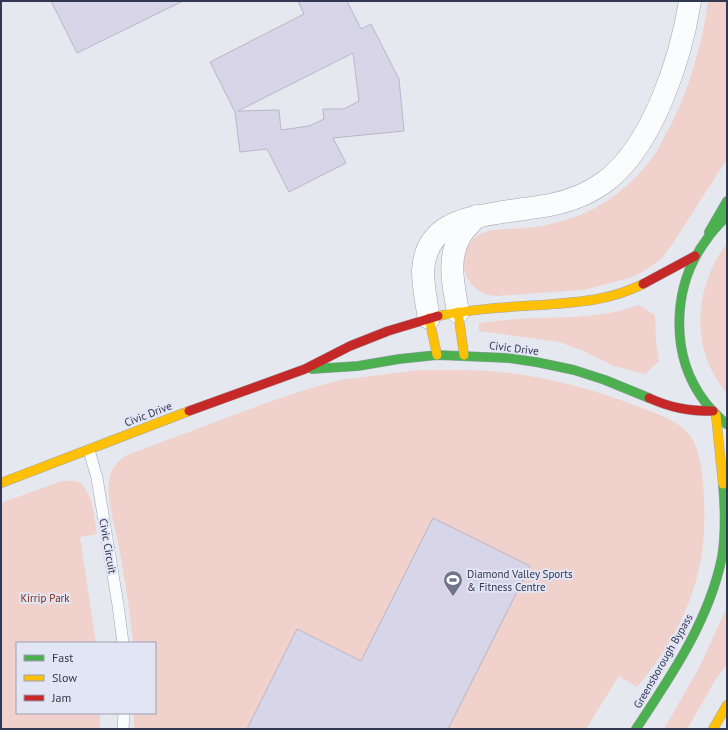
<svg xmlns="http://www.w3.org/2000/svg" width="728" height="730" viewBox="0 0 728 730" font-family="'PT Sans',sans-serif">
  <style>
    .green { fill: #f0d1cc }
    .building { fill: #d8d5e8; stroke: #b9b6c6; fill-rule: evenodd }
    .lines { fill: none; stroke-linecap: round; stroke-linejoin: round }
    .lane-casing { stroke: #a1a4b3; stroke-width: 12 }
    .street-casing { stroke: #a1a4b3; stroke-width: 23 }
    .fast-casing { stroke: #a1a4b3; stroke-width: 10 }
    .slow-casing { stroke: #a1a4b3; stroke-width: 10 }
    .jam-casing { stroke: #a1a4b3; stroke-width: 10 }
    .lane { stroke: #fbfcfd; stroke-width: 11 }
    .street { stroke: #fbfcfd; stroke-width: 22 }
    .fast { stroke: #4caf50; stroke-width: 9 }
    .slow { stroke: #ffc107; stroke-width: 9 }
    .jam { stroke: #c62828; stroke-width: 9 }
    .labels { text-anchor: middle; stroke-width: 4; stroke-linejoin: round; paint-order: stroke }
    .street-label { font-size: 11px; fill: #323752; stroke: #e2e5f3 }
    .poi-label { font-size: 11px; fill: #323752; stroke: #e2e5f3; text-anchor: start }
    .park-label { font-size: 11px; fill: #7e2d18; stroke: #e2e5f3 }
  </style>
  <rect width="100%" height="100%" fill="#e6e8ef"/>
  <g class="green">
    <path d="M708 1H727V159L673 243 662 258 650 267 635 276 611 283 583 290 497 296C464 295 450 252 480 234 493 227 511 230 525 228 541 227 557 223 572 218 603 208 632 185 651 159 656 154 659 147 662 141 686 101 702 47 708 1Z"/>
    <path d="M727 243V393C689 350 694 287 727 243Z"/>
    <path d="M638 305 655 315 656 341 659 361 645 374 614 366 581 350 559 342 479 331V323C497 321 516 319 534 318 570 317 604 318 638 305Z"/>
    <path d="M420 370C452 370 484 369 516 374 560 380 601 392 642 408 658 414 678 421 689 434 705 454 705 507 704 532 701 590 675 643 637 687L619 676 586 729H448L529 566 433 518 361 661 297 629 247 729H134V713H155V643H133C130 609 124 576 118 542 114 522 107 502 109 481 110 470 116 463 125 456L250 409 295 393 340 380Z"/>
    <path d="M62 481C67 481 73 480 78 482 93 489 94 519 97 534L80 537 96 643H17V713H100V729H1V503Z"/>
    <path d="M727 607V664L716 679 687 729H664L700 666Z"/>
  </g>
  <g class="building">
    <path d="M51 1H183L77 53Z"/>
    <path d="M298 1H347L361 29 371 24 399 79 404 131 333 138 346 163 289 192 267 149 240 152 235 112 210 62 304 14ZM353 53 359 101 344 109H323L324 119 309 126 281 130 279 110 238 111Z"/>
    <path d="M433 518 530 566 448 729H247L297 629 361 661Z"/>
  </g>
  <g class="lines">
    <defs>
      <g id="lane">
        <path d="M89 450 97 478 118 605 123 643"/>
        <path d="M123 729 124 713"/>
      </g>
      <g id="street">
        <path d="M458 312C454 287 447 262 459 238 463 230 471 223 477 216"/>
        <path d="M429 318C426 302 423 286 423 270 426 226 461 219 497 213 515 210 533 208 550 205 570 201 590 193 606 181 653 145 681 58 690 1"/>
      </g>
      <g id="fast">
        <path d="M709 232 727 201"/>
        <path d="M312 369 358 366 399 359 437 355 508 358 536 362 574 370 605 380 649 398"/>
        <path d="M726 424C719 417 711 410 705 402 669 355 672 285 707 239 712 231 720 223 727 216"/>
        <path d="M636 729C671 676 709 621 722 557 726 533 725 508 723 484"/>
      </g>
      <g id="slow">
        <path d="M458 312 464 355"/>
        <path d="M438 316C472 309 506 307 541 305 578 302 609 301 643 284"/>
        <path d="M429 318 437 355"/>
        <path d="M716 415 723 484"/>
        <path d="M1 483 189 411"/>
        <path d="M713 729 727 705"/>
      </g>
      <g id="jam">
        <path d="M643 284 695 256"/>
        <path d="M649 398C671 408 689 411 713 411"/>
        <path d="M189 411 305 369 350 346 388 331 438 316"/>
      </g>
    </defs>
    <use href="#lane" class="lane-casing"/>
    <use href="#street" class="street-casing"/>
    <use href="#fast" class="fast-casing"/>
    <use href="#slow" class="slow-casing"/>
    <use href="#jam" class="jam-casing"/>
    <use href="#lane" class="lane"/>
    <use href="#street" class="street"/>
    <use href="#fast" class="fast"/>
    <use href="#slow" class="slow"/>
    <use href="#jam" class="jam"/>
  </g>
  <defs>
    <symbol id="stadium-pin" viewBox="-11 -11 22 30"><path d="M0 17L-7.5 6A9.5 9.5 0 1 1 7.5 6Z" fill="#717589" stroke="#e2e5f3"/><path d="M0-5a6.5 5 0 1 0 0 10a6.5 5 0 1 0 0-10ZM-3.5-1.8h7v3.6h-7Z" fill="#fff"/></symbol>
  </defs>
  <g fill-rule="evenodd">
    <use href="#stadium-pin" x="442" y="569" width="22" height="30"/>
  </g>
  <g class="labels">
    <g class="street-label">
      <text transform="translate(514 348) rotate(7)" y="4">Civic Drive</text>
      <text transform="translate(148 414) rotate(-21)" y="4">Civic Drive</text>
      <text transform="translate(108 546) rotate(80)" y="4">Civic Circuit</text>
      <text transform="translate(663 661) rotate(-60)" y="4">Greensborough Bypass</text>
    </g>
    <g class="poi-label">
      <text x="467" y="578">Diamond Valley Sports<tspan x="467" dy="13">&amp; Fitness Centre</tspan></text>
    </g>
    <g class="park-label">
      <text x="45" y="602">Kirrip Park</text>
    </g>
  </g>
  <rect width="728" height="730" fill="none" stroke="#323752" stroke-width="4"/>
  <rect x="16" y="642" width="140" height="72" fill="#e2e5f3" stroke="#9c9fb3"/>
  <rect x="24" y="655" width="20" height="6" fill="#4caf50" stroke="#9c9fb3"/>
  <text x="52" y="662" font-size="12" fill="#323752">Fast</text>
  <rect x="24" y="675" width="20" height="6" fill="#ffc107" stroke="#9c9fb3"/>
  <text x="52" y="682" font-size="12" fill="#323752">Slow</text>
  <rect x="24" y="695" width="20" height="6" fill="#c62828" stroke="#9c9fb3"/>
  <text x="52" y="702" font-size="12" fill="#323752">Jam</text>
</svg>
